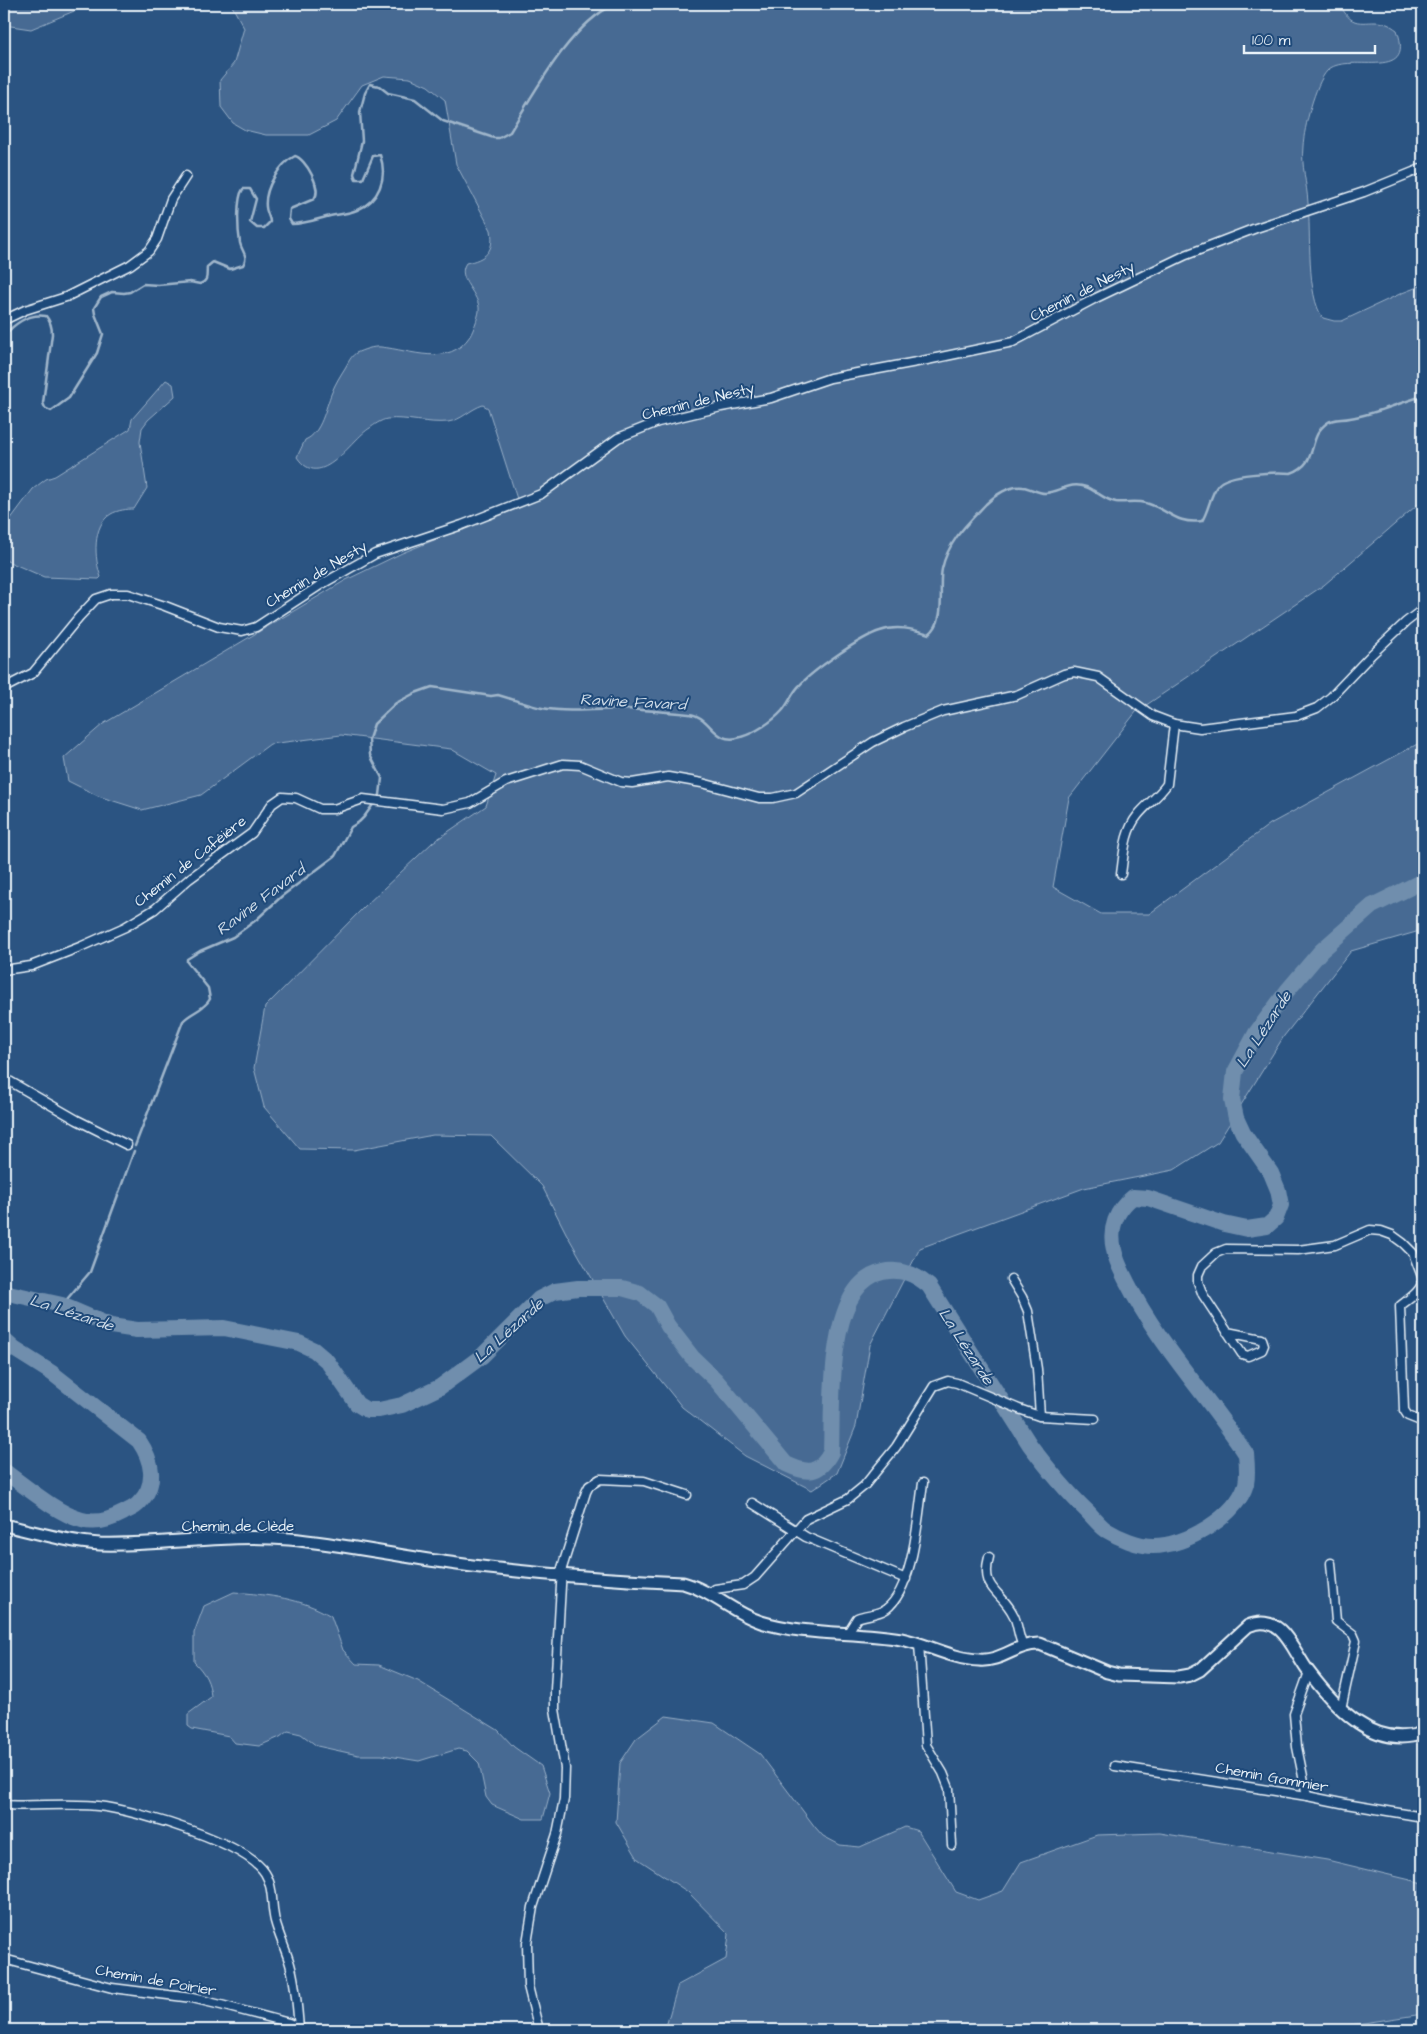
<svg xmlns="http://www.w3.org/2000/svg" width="1427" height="2034" viewBox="0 0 1427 2034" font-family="'Architects Daughter',sans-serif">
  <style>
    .green { fill: #476b93; stroke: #98aec6 }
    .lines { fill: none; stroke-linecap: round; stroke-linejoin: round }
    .stream { stroke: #a0b6cb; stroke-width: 2.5 }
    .river { stroke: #708ead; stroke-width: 16 }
    .street-casing { stroke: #e8f1f8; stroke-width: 11 }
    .secondary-casing { stroke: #e8f1f8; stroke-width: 15 }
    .street { stroke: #1f4a7a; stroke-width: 8 }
    .secondary { stroke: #1f4a7a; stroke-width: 11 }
    .labels { text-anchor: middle; stroke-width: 4; stroke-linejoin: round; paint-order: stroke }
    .street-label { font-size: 15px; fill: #e8f1f8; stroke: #1f4a7a }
    .water-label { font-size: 16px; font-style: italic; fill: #d0dde9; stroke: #1f4a7a }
  </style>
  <rect width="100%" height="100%" fill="#2b5482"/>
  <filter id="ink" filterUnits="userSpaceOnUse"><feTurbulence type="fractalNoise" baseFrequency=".02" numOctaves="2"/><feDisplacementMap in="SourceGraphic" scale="10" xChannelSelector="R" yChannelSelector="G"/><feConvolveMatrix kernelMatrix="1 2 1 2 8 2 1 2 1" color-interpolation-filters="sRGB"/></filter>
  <g filter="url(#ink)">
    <g class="green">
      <path d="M4 4H91L31 29 4 25Z"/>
      <path d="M231 4H1340C1353 33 1366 17 1387 24 1390 25 1394 28 1397 30 1417 85 1345 50 1327 71 1315 84 1304 128 1303 146 1301 165 1307 184 1308 203 1311 232 1306 296 1323 318L1334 321H1342L1402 293 1423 285V500L1324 585 1136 712 1069 798 1053 887 1101 914H1149L1270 824 1423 741V930L1351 951 1284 1036 1218 1142 1174 1170 1084 1188 920 1248 870 1345 856 1426 837 1473 812 1490 745 1456 682 1407 625 1336 566 1233 542 1186 491 1136 433 1135 354 1150 300 1149 264 1107 254 1068 265 1007 366 905 433 842 486 806 496 775 451 749 341 735 270 744 201 795 142 810 98 796 68 781 64 758 103 724 346 580 402 553 511 509 517 499 488 408 483 405C470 409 462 420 448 422 428 424 407 417 387 419 381 420 374 425 370 428 351 439 321 493 297 457L305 440C322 433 325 408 332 392 335 384 340 376 345 368 348 363 351 356 356 353 363 350 373 346 381 347 411 350 449 368 470 336 473 331 478 318 479 311 481 294 455 279 466 263 485 259 495 252 491 230L456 164 445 100 428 86 410 78 384 76 362 85 336 121 309 135H266L245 130 233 123 221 107 220 80 234 63 244 28Z"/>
      <path d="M166 380 173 384 175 396 148 420 142 428 140 442 147 488 134 509C127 509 118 510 111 514 92 525 94 559 101 577L99 579 44 577 7 561 4 556V528L33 489 46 479 55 476 130 429 132 419Z"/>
      <path d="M234 1592C269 1595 301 1598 331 1616L343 1650 356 1664 379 1665 418 1681 498 1730 514 1747 541 1766 550 1793 543 1819H524L492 1805 486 1797 479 1763 467 1751 458 1749 419 1761 382 1755H358L317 1746 301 1734 288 1731 280 1737 259 1746 235 1743 229 1736 192 1729 188 1726V1714L211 1697C210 1682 205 1673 194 1662V1633L204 1606Z"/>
      <path d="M666 1716 714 1723 760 1754 815 1827 823 1836 840 1845 860 1847 905 1827 918 1831 956 1892 978 1900 1003 1891 1021 1862 1097 1835 1160 1833 1327 1860 1423 1883V2014L1344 2026 1342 2030H665L678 1985 726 1959 729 1934 688 1892 638 1859 616 1822 620 1763 636 1739Z"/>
    </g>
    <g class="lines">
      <g class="stream">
        <path d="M4 336C14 324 29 313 46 316 51 322 52 327 52 334L43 403 45 408 51 411 69 398 97 353 103 334 95 314 94 308 101 297 112 292 124 293 130 292 143 284 158 285 190 282 200 284C209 280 206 276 207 267L213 262 230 269 243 265C249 256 242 252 240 243 238 231 236 199 243 189H250L256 199 250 222 257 228H264L270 222C270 217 266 212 266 207 264 189 279 164 295 156 305 158 323 189 314 199L290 209 289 219 292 224C305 224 318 219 330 216 339 214 348 214 357 210 379 201 388 178 380 155L373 156 363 179H356L354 174 362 141 360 112 365 93 370 84 379 86 388 93 415 99 443 121 494 138H499L510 132C535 91 571 24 615 4"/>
        <path d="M135 1146 183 1021C191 1012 204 1010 210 999L208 988 187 962V959L200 951 233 937 256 920 282 896 335 856 351 827 359 822 364 817 380 795 382 778 370 755 369 739 374 724 396 703 415 693 432 687 491 696 498 695C513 699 527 705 542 708 569 713 598 709 625 709 646 710 668 712 689 714 712 716 713 746 741 737 755 733 773 721 782 711 789 703 792 693 799 686 813 670 861 637 880 631 896 625 913 629 929 634 947 621 938 587 942 569 948 541 968 523 986 504 995 495 1010 485 1023 487 1031 488 1037 493 1045 493 1060 492 1070 481 1086 487 1097 491 1104 500 1116 502 1126 503 1136 500 1146 503 1168 509 1176 525 1202 521 1209 510 1210 495 1218 485 1227 473 1276 472 1291 473 1320 463 1306 438 1327 423 1334 418 1342 420 1350 418 1376 414 1398 403 1423 396"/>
        <path d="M62 1305 90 1272 134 1151"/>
      </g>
      <g class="river">
        <path d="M4 1292 62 1305 111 1326 137 1330 224 1328 299 1343 314 1350 327 1361 357 1404 367 1410H379L402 1405 440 1387 482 1356 539 1299 555 1291 578 1288H622L640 1293 657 1306 668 1326 692 1357 716 1380 786 1464C807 1474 819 1475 831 1452 833 1407 825 1283 883 1272 901 1268 915 1274 929 1286L1030 1445C1048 1469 1066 1491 1087 1511 1093 1517 1099 1525 1106 1530 1119 1538 1138 1546 1153 1546 1186 1546 1236 1517 1246 1484 1248 1474 1247 1464 1246 1454 1208 1396 1158 1344 1127 1282 1122 1272 1116 1261 1114 1250 1109 1229 1116 1210 1133 1197L1148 1198 1224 1224 1247 1229 1267 1226 1276 1218 1281 1205 1278 1190 1271 1173 1243 1133 1236 1118 1232 1099 1235 1072 1256 1033 1287 991 1321 951 1372 906 1423 881"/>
        <path d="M4 1340 14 1349 52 1373 139 1441C152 1460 158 1484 139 1503 135 1508 128 1510 123 1513 110 1520 96 1524 82 1520 58 1514 25 1486 4 1471"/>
      </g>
      <defs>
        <g id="street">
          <path d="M4 320 25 310 66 297 130 265 149 251 157 239 171 199 186 176"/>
          <path d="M4 688 33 673 79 617 96 599 111 594H128L165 606 219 627 242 631 256 627 322 584 375 554 462 525 541 494 618 438 658 422 721 407 771 398 830 378 922 361 1013 342 1096 298 1186 255 1256 228 1364 192 1423 168"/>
          <path d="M1121 874C1124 854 1124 832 1138 815 1147 804 1159 796 1167 784L1174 724"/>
          <path d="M4 970 31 966 80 947 125 927 155 909 189 879 252 833 272 804 282 797 296 798 320 809H334L363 799 443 809 470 803 506 782 563 764 580 765 621 782 632 783 668 777 702 783 759 798H773L796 793 873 742 904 727 943 711 1017 695 1064 674 1074 672 1098 677 1153 716 1174 724 1200 728 1296 716 1317 708 1331 697 1372 654 1406 622 1423 609"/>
          <path d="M4 1078 77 1120 127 1145"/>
          <path d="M1011 1279 1022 1297 1028 1311 1037 1369 1040 1416"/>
          <path d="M1423 1279C1421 1292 1410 1298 1400 1306L1404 1410 1408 1416 1423 1422"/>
          <path d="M1227 1332 1262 1339 1264 1345 1262 1350 1248 1356 1242 1354 1203 1295 1198 1282V1275L1202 1266 1216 1253 1226 1249 1298 1250 1335 1245 1370 1230 1381 1231 1392 1235 1403 1243 1413 1253 1423 1279"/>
          <path d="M752 1503 806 1537 906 1579"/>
          <path d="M989 1557C980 1591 1002 1590 1014 1616 1018 1625 1018 1636 1023 1646"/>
          <path d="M1331 1563 1336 1621 1353 1634 1356 1641 1341 1709"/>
          <path d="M710 1593 715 1589 743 1585 755 1577 806 1519 848 1499 864 1486 896 1447 934 1386 948 1381 957 1383 1019 1409 1039 1416 1095 1419"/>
          <path d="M847 1634 857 1618C867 1614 877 1615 886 1609 914 1588 918 1516 923 1483"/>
          <path d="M919 1644 926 1745 943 1773 949 1788 952 1845"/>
          <path d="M1115 1766 1307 1796 1346 1804 1423 1817"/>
          <path d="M1307 1796 1297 1747 1294 1714 1309 1672"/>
          <path d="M4 1805C38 1807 72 1802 106 1807 142 1813 245 1842 265 1873 274 1887 271 1906 275 1921 279 1936 286 1950 290 1964 296 1985 297 2006 299 2028"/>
          <path d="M4 1959 112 1988 192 1998 221 2005 289 2023 302 2030"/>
          <path d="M539 2030 528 1986 527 1943 533 1907 557 1834 564 1799 565 1768 555 1709V1690L562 1568 586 1492 589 1486 600 1479 644 1481 687 1495"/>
        </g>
        <path id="secondary" d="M4 1525C35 1532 68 1542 100 1544 163 1546 226 1533 289 1539 343 1544 396 1556 450 1563 527 1574 605 1579 683 1583 712 1591 733 1613 761 1622 807 1636 855 1631 901 1639 927 1644 952 1659 979 1660 1002 1662 1017 1643 1040 1644L1107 1672 1119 1675 1179 1677 1190 1675 1200 1670 1248 1626C1259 1621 1271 1622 1280 1630 1291 1640 1299 1659 1308 1671 1336 1708 1374 1750 1423 1733"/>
      </defs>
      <use href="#street" class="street-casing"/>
      <use href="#secondary" class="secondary-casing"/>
      <use href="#street" class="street"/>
      <use href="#secondary" class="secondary"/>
    </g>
  </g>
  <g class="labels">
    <g class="street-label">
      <text transform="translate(1082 291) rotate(-27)" y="5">Chemin de Nesty</text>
      <text transform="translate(698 401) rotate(-14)" y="5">Chemin de Nesty</text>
      <text transform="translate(316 574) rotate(-31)" y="5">Chemin de Nesty</text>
      <text transform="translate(190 861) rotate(-38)" y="5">Chemin de Caféière</text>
      <text x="238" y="1531">Chemin de Clède</text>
      <text transform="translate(1272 1777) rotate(10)" y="5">Chemin Gommier</text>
      <text transform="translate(156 1980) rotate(10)" y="5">Chemin de Poirier</text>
    </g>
    <g class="water-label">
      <text transform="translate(633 701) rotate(3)" y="6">Ravine Favard</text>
      <text transform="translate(260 899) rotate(-37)" y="6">Ravine Favard</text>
      <text transform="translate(1263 1029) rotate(-57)" y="6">La Lézarde</text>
      <text transform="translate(72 1312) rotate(18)" y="6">La Lézarde</text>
      <text transform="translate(508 1330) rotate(-42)" y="6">La Lézarde</text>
      <text transform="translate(967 1346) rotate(57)" y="6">La Lézarde</text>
    </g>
  </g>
  <rect width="1427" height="2034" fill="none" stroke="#1f4a7a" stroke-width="20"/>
  <rect x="10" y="10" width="1407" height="2014" fill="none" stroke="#e8f1f8" stroke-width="2" filter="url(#ink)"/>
  <path d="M1244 45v8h131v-8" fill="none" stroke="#e8f1f8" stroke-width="2.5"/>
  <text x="1252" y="45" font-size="15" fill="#e8f1f8" stroke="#1f4a7a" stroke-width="4" paint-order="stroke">100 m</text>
</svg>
